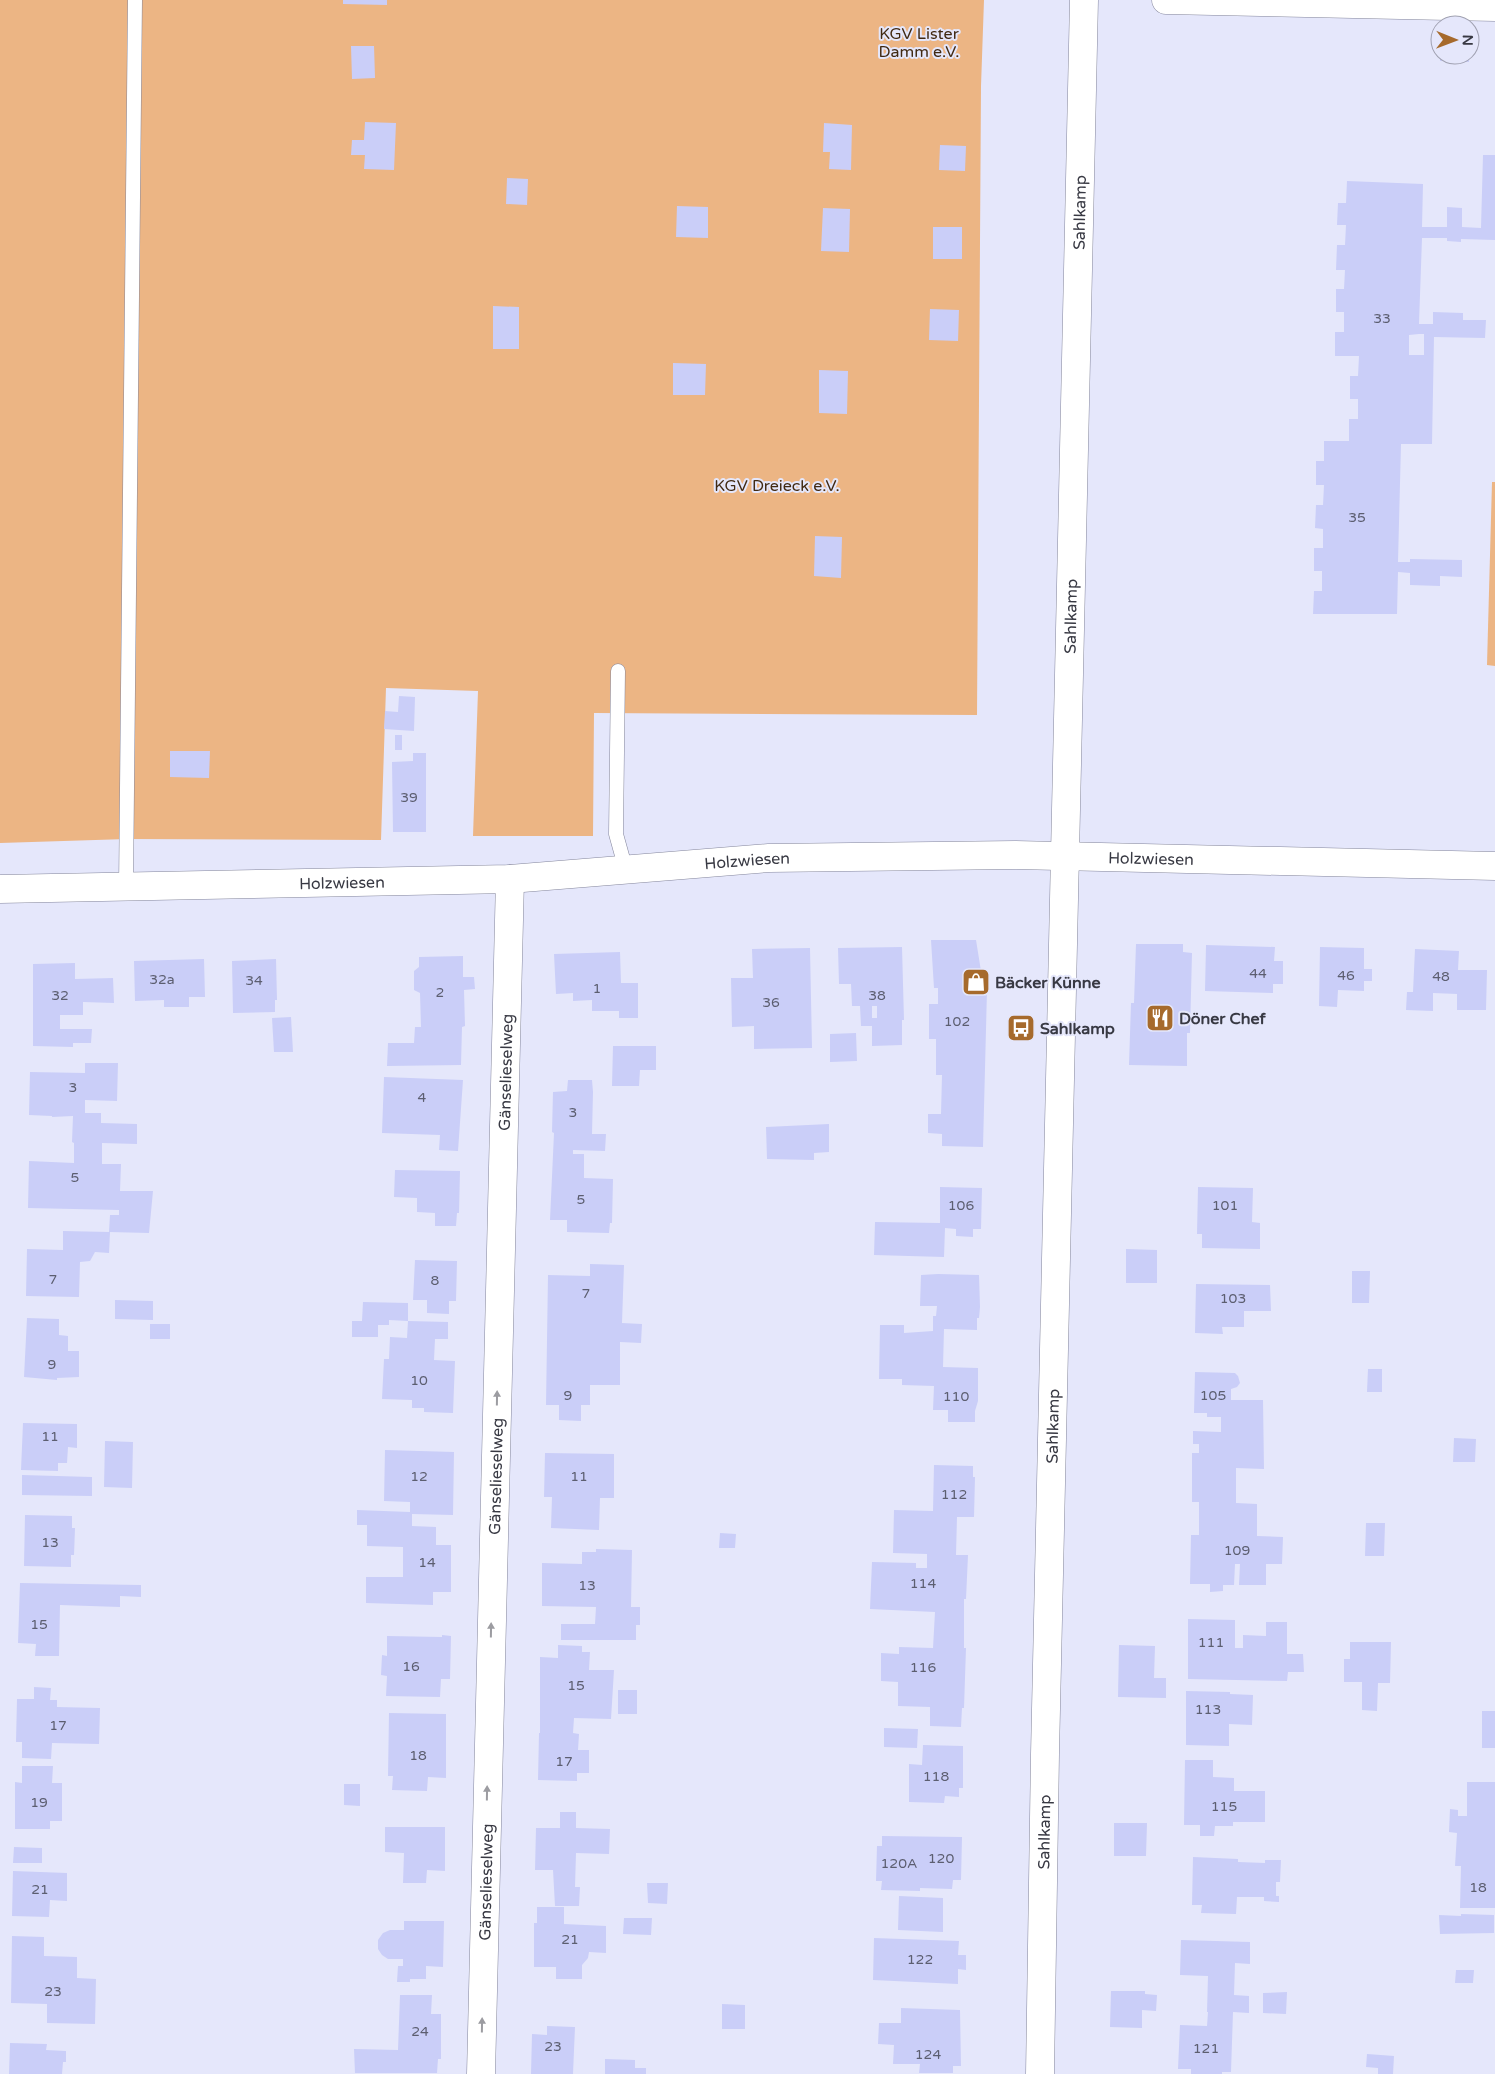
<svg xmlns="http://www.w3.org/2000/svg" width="1495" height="2074" viewBox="0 0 1495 2074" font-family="'Varela Round',sans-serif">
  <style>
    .green { fill: #ecb584 }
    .building { fill: #cacef8; fill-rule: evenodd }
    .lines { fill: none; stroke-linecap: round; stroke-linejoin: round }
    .service-casing { stroke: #84869c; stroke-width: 15 }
    .minor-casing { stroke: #84869c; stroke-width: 29 }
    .tertiary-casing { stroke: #84869c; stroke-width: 29 }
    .service { stroke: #fff; stroke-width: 14 }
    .minor { stroke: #fff; stroke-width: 28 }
    .tertiary { stroke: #fff; stroke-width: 28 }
    .oneway { fill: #9c9ca1 }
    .labels { text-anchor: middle; stroke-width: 4; stroke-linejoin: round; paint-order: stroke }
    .number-label { font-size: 14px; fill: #5c5e70 }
    .park-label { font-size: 16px; fill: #412912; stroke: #e5e7fb }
    .street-label { font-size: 16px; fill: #383943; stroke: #e5e7fb }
    .poi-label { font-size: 16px; font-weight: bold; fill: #383943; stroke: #e5e7fb; text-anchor: start }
  </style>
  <rect width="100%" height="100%" fill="#e5e7fb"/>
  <g class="green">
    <path d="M0 0H984L981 86 977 715 594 713 593 836H473L478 691 386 688 381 840 127 839 0 843Z"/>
    <path d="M1492 482H1495V666L1487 665Z"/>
  </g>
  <g class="building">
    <path d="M343 0H387V5L343 4Z"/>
    <path d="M351 46H374L375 78 352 79Z"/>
    <path d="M1440 55H1469V62L1440 61Z"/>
    <path d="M365 122 396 123 394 170 364 169 365 155H351L352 140H364Z"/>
    <path d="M824 123 852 125 851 170 829 169 830 152H823Z"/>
    <path d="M940 145 966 146 965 171 939 170Z"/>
    <path d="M1483 155H1495V240L1461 239V242L1447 241V238H1422L1419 324H1433V312L1463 313V320H1486L1485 338 1434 337 1432 444H1401L1398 562H1410V559L1462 560V577L1440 576V586L1410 585V573L1398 572 1397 614H1313L1314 591H1322V571H1314V548H1323V529L1315 528 1316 505H1323L1324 485H1316V461H1324V441H1349V419H1358V399H1350V376H1358L1359 356H1335V332H1344V312H1336V289H1344L1345 270H1336L1337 245H1345L1346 225H1337L1338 203H1346L1347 181 1423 184 1422 227H1447V207L1462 208V227L1481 228ZM1419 334H1424V355H1409V335Z"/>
    <path d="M507 178 528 179 527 205 506 204Z"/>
    <path d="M677 206 708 207V238L676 237Z"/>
    <path d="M823 208 850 209 849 252 821 251Z"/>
    <rect x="933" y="227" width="29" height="32"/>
    <path d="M493 306 519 307V349H493Z"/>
    <path d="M930 309 959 310 958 341 929 340Z"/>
    <path d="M673 363 706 364 705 395H673Z"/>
    <path d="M819 370 848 371 847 414 819 413Z"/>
    <path d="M815 536 842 537 841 578 814 576Z"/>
    <path d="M399 696 415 697 414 731 384 729 385 711 398 712Z"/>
    <rect x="395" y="735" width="7" height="15"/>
    <path d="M170 751H210L209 778 170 777Z"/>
    <path d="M413 753H426V832H393L392 762 413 761Z"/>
    <path d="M931 940H976L984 990H987L983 1147 942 1146V1134L928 1133V1114H941L942 1075H936V1039H929V1004H938V988H934Z"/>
    <path d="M1136 944H1183V952L1192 953 1190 1033H1187V1066L1129 1065 1131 1003H1134Z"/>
    <path d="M1206 945 1275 947 1274 961H1283V984H1273V993L1205 991Z"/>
    <path d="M902 947 904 1020H902V1045L872 1046V1026H861L860 1006H852L851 984H839L838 948ZM872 1006H877V1018H872Z"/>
    <path d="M1320 947 1364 948V969H1372V981H1364V991L1338 990 1337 1007 1319 1006Z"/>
    <path d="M810 948 812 1048 754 1049V1026L732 1027 731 978H753L752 949Z"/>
    <path d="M1415 949 1459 951 1458 970H1487L1486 1010H1457V994L1433 993V1011L1406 1010 1407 992H1413Z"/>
    <path d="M620 952 621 983H638V1018H619V1011H592V1000L573 1001V993L556 994 554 954Z"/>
    <path d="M463 956V977H474L475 989 464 990 465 1026 462 1027 461 1065 387 1066 388 1043H414L415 1027H421L420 993 414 990V971L419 967V957Z"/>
    <path d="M204 959 205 997H189V1007H164V1000L135 1001 134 961Z"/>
    <path d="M276 959 277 1000H275V1012L233 1013 232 961Z"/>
    <path d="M75 963V979L113 978 114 1003 83 1002V1015H60V1029H92L91 1043H73V1047L33 1046V964Z"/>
    <path d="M291 1017 293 1052H274L272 1018Z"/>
    <path d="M856 1033 857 1061 830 1062V1034Z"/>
    <path d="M613 1046H656V1070H640L639 1086H612Z"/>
    <path d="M85 1063H118L117 1101 85 1100V1113H101V1123L137 1124V1144L102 1143V1164H121L120 1191H153L149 1233 109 1232 110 1215H119V1210L28 1208 29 1161 74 1163V1143L72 1142 73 1116 52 1117V1116L29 1115 30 1072 85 1073Z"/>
    <path d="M384 1077 463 1080 458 1151 439 1150 440 1135 382 1133Z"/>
    <path d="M568 1080H592L593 1092 592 1134H606L605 1151 573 1150V1154H584V1178L613 1179 612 1223H610L609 1233 567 1232V1220H550L554 1133 552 1132 553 1092 567 1091Z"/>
    <path d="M829 1124V1152L814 1153V1160L767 1159 766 1127Z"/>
    <path d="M395 1170 460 1171 459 1213H457L456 1226H435V1213L417 1212V1198L394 1197Z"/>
    <path d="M940 1187 982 1188 981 1229H973V1237L956 1236V1229L945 1228 944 1257 874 1255 875 1222 940 1223Z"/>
    <path d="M1198 1187 1253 1188 1252 1222 1260 1223V1249L1202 1248V1234H1197Z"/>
    <path d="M63 1231 110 1232 109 1253 95 1252 90 1261 80 1262 79 1297 26 1296 27 1249 63 1250Z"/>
    <path d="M1126 1249 1157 1250V1283H1126Z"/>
    <path d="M415 1260 457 1261 456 1301H449V1314L427 1313V1300H413Z"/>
    <path d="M590 1264 624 1265 622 1323 642 1324 641 1343 620 1342V1385H590V1405H581V1421L559 1420V1405H546L548 1275 590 1276Z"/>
    <path d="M1352 1271H1370L1369 1303H1352Z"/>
    <path d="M938 1274 979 1275 980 1307 979 1318H977V1330L944 1329 943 1367 978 1368V1401L975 1411V1422H948V1410H933L934 1386 902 1385V1379H879L880 1325H904V1333L933 1331V1316H936L937 1306H920L921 1275Z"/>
    <path d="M1196 1284 1270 1285 1271 1311H1244V1327H1222L1223 1334 1195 1333Z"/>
    <path d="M115 1300 153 1301V1320L115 1319Z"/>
    <path d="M363 1302 408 1303V1321L448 1322V1339H435L434 1360 455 1361 453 1413 424 1412V1408H412V1400L382 1399 384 1359H389L390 1337 407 1338 408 1321 389 1320V1325H378V1337H352V1321H362Z"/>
    <path d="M27 1318 59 1319V1335L68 1336V1351H79V1377L57 1378V1380L24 1377Z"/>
    <rect x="150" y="1324" width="20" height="15"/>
    <path d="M1368 1369H1382V1392H1367Z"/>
    <path d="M1195 1372 1235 1373 1238 1376 1240 1383 1237 1387 1231 1389V1400H1263L1264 1469 1236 1468V1503L1257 1504V1536L1283 1537 1282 1564H1266V1585H1239L1240 1564H1235L1234 1585H1223V1591L1210 1592V1584H1190L1191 1535H1199V1502H1192V1453H1199V1444H1193V1431L1221 1432V1417H1207V1413H1194Z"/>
    <path d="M23 1423 77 1424V1448L68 1447 67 1463H58V1471L21 1470Z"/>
    <path d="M1454 1438 1476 1439 1475 1462H1453Z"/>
    <path d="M105 1441 133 1442 132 1488 104 1487Z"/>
    <path d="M385 1450 454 1452 453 1515 412 1514V1526L436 1527V1545H451V1592H433V1605L366 1603V1577H403V1547L367 1546V1525H357V1510L410 1512V1502L384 1501Z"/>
    <path d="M545 1453 614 1454V1498H600L599 1530 551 1528 552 1497H544Z"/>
    <path d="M934 1465 973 1466V1477H975L974 1517H957L956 1555H968L966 1599H964V1648H966L964 1708H962L961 1727 930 1726V1707L898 1706V1682L881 1681V1653L899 1654V1647L933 1648 935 1612 870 1609 872 1562 916 1563V1568H927V1554L893 1553 894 1510 933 1511Z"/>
    <path d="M22 1475 92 1477V1496L22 1495Z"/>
    <path d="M25 1515 72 1516V1528H75L74 1555H71V1567L24 1566Z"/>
    <path d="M1366 1523H1385L1384 1556H1365Z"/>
    <path d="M720 1533 736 1534 735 1548H719Z"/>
    <path d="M596 1549 632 1550 631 1607H640V1625H636V1640H561V1624H595L596 1607 542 1606V1563L582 1564V1552H596Z"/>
    <path d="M20 1583 141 1585V1597L120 1596V1607L60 1605 59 1656H35L36 1644 18 1643Z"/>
    <path d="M1188 1619 1235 1620V1648H1243V1635L1266 1636V1622H1287V1654H1303L1304 1672H1288L1287 1681 1188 1679Z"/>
    <path d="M442 1635 451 1636 450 1679H441L440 1697 386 1696 387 1676 381 1675 382 1655 387 1656V1636L442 1637Z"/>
    <path d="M1350 1642H1391L1390 1683H1378L1377 1711 1362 1710V1682H1344V1659H1350Z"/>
    <path d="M558 1645 582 1646V1652H590L589 1670H614L611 1719 574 1718 573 1733 579 1734 578 1750H589V1773H577V1781L538 1780 539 1733H540V1657L558 1658Z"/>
    <path d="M1119 1645 1155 1646 1154 1678H1166V1698L1118 1697Z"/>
    <path d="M34 1687 51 1688 50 1700H57V1707L100 1708 99 1744 52 1743 51 1759 22 1758V1742H16L17 1699H34Z"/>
    <rect x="618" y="1690" width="19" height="24"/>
    <path d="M1186 1691 1230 1692V1694L1253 1695 1252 1725 1229 1724V1746L1186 1745Z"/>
    <rect x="1482" y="1711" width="13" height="37"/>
    <path d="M389 1713 446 1714V1778L428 1777 427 1791 392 1790 393 1776H388Z"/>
    <path d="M884 1728 918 1729 917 1748 884 1747Z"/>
    <path d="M923 1745 963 1746V1788H959V1797L945 1796 944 1803 909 1802V1764L922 1765Z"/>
    <path d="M1185 1760H1213V1777L1234 1778V1791H1265V1822H1233V1826H1215L1214 1836H1200V1825H1184Z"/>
    <path d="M22 1766H53L52 1783H62V1821H50V1829H15V1782L22 1783Z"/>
    <path d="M1467 1782H1495V1908H1460L1461 1866H1455L1457 1833 1449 1832 1450 1809 1458 1810V1816H1467Z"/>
    <path d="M344 1784H360V1806L344 1805Z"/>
    <path d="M560 1812H576V1828L610 1829 609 1854 576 1853 575 1887H580L579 1906H555L553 1870H535L536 1828H560Z"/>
    <path d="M1114 1823H1147L1146 1856H1114Z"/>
    <path d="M385 1827H445V1871L427 1870 426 1883H403L404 1853 385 1852Z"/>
    <path d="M882 1836 962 1837 961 1880H953L952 1889 920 1888V1891L881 1890 882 1881H876L877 1846H882Z"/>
    <path d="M14 1847 42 1848V1863H13Z"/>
    <path d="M1193 1857 1238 1859V1862L1265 1863V1860H1281L1280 1882H1276V1896H1279V1902L1264 1901V1897H1237L1236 1914 1201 1913 1202 1905H1192Z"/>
    <path d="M13 1871 67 1873V1901L50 1900 49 1917 12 1916Z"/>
    <path d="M647 1883H668L667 1904 648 1903Z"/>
    <path d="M899 1896 943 1898V1932L898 1930Z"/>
    <path d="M537 1907H564V1924L606 1926V1953L589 1952 588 1958 582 1965V1979H556V1967H534V1923H537Z"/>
    <path d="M1461 1914 1494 1915V1933L1440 1934 1439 1915 1461 1916Z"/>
    <path d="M624 1918H652L651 1935 623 1934Z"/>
    <path d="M404 1921H444L443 1967 426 1966V1979H410V1982H397L398 1966H403V1959H388L382 1955 378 1949V1940L383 1933 390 1930H404Z"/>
    <path d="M12 1936 44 1937V1956L77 1957V1978L96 1979 95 2024 47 2023V2004L11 2003Z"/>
    <path d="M874 1938 959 1941 958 1955H966V1970L958 1969V1984L873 1980Z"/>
    <path d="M1181 1940 1250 1942V1964L1235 1963 1234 1995 1249 1996V2013L1233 2012 1231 2072H1222V2074H1191V2069H1178L1180 2025 1207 2026 1208 2012H1207L1208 1976 1180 1975Z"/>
    <path d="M1456 1970H1474L1473 1983H1455Z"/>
    <path d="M1111 1991H1145V1994L1157 1995 1156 2011 1142 2010V2028L1110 2027Z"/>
    <path d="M1287 1992 1286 2014 1263 2013V1993Z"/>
    <path d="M400 1995H432L431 2014H441V2059H438L437 2073H355L354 2049 398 2050Z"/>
    <path d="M722 2004 745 2005V2029H722Z"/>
    <path d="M901 2008 960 2010 961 2066H953V2073H919L920 2064H893L894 2045 878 2044 879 2023H901Z"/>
    <path d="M547 2026 575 2027 573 2074H531L532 2034 547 2035Z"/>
    <path d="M10 2043 47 2044 46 2050 66 2051V2062H63L62 2074H9Z"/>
    <path d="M1367 2054 1394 2056 1393 2074H1378V2068L1366 2067Z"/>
    <path d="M605 2059 635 2060V2068H646V2074H605Z"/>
  </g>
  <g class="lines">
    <defs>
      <g id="service">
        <path d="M618 671 616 834 626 870"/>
        <path d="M126 887 135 0"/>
      </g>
      <g id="minor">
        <path d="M1166 0 1495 7"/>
        <path id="s1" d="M0 889 510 879 769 858 1015 855 1495 866"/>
        <path id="s2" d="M481 2074 510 879"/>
      </g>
      <g id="tertiary">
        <path id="s3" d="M1040 2074 1045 1754 1084 0"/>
      </g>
    </defs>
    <use href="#service" class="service-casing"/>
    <use href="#minor" class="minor-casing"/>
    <use href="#tertiary" class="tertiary-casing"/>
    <use href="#service" class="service"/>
    <use href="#minor" class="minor"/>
    <use href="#tertiary" class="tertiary"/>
  </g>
  <defs><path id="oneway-solid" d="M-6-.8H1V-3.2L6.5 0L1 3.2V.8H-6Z" transform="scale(1.25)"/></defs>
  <g class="oneway">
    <use href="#oneway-solid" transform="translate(497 1398) rotate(-89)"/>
    <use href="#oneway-solid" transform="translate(491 1630) rotate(-89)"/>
    <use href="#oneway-solid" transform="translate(487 1793) rotate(-89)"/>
    <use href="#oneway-solid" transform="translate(482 2025) rotate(-89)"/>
  </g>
  <defs>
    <symbol id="shop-square" viewBox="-11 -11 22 22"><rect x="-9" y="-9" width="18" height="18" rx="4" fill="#a66a2c" stroke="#e5e7fb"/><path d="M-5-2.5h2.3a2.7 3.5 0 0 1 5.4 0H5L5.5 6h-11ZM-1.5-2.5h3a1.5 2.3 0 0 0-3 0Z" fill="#fff"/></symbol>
    <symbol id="restaurant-square" viewBox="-11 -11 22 22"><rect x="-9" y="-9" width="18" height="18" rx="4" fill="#a66a2c" stroke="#e5e7fb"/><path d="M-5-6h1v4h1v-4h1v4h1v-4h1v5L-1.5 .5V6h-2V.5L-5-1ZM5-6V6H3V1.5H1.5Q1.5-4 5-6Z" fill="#fff"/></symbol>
    <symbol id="bus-square" viewBox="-11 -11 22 22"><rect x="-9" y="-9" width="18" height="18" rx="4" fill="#a66a2c" stroke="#e5e7fb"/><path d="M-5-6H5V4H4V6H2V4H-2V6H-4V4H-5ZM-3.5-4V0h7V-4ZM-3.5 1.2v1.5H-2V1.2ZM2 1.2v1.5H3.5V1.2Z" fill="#fff"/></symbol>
  </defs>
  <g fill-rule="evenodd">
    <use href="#shop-square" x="960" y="966" width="32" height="32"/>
    <use href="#restaurant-square" x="1144" y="1002" width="32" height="32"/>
    <use href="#bus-square" x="1005" y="1012" width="32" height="32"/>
  </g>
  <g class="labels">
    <g class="number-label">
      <text x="1382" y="323">33</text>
      <text x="1357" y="522">35</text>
      <text x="409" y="802">39</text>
      <text x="1258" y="978">44</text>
      <text x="1346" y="980">46</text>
      <text x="1441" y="981">48</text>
      <text x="162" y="984">32a</text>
      <text x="254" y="985">34</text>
      <text x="597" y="993">1</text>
      <text x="440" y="997">2</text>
      <text x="60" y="1000">32</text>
      <text x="877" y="1000">38</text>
      <text x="771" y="1007">36</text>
      <text x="957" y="1026">102</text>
      <text x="73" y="1092">3</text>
      <text x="422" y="1102">4</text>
      <text x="573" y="1117">3</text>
      <text x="75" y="1182">5</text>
      <text x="581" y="1204">5</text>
      <text x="961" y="1210">106</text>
      <text x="1225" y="1210">101</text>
      <text x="53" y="1284">7</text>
      <text x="435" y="1285">8</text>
      <text x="586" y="1298">7</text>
      <text x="1233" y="1303">103</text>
      <text x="52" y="1369">9</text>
      <text x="419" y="1385">10</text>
      <text x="568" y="1400">9</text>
      <text x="1213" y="1400">105</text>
      <text x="956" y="1401">110</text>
      <text x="50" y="1441">11</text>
      <text x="419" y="1481">12</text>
      <text x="579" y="1481">11</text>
      <text x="954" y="1499">112</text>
      <text x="50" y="1547">13</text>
      <text x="1237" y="1555">109</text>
      <text x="427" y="1567">14</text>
      <text x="923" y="1588">114</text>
      <text x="587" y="1590">13</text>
      <text x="39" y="1629">15</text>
      <text x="1211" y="1647">111</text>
      <text x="411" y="1671">16</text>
      <text x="923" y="1672">116</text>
      <text x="576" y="1690">15</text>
      <text x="1208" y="1714">113</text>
      <text x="58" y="1730">17</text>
      <text x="418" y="1760">18</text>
      <text x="564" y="1766">17</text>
      <text x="936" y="1781">118</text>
      <text x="39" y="1807">19</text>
      <text x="1224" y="1811">115</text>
      <text x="941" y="1863">120</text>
      <text x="899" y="1868">120A</text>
      <text x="1478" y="1892">18</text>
      <text x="40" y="1894">21</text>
      <text x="570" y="1944">21</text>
      <text x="920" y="1964">122</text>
      <text x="53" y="1996">23</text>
      <text x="420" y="2036">24</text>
      <text x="553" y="2051">23</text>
      <text x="1206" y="2053">121</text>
      <text x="928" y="2059">124</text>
    </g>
    <g class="park-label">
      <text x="919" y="39">KGV Lister<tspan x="919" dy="18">Damm e.V.</tspan></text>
      <text x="777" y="491">KGV Dreieck e.V.</text>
    </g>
    <g class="street-label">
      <text dy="6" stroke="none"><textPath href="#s3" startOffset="1862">Sahlkamp</textPath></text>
      <text dy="6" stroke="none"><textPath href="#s3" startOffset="1458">Sahlkamp</textPath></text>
      <text dy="6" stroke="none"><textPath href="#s1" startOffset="1152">Holzwiesen</textPath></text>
      <text dy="6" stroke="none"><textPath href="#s1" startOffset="748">Holzwiesen</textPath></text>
      <text dy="6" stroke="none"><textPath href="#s1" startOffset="342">Holzwiesen</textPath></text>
      <text dy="6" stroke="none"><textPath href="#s2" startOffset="1002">Gänselieselweg</textPath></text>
      <text dy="6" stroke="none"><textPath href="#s3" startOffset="648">Sahlkamp</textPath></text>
      <text dy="6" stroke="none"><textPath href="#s2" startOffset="598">Gänselieselweg</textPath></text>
      <text dy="6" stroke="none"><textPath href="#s3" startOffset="242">Sahlkamp</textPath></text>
      <text dy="6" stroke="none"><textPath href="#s2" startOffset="192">Gänselieselweg</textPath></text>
    </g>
    <g class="poi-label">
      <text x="995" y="988">Bäcker Künne</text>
      <text x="1179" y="1024">Döner Chef</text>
      <text x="1040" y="1034">Sahlkamp</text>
    </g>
  </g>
  <g transform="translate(1455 40) rotate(91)"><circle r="24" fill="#e5e7fb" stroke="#a0a1b1"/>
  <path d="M0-4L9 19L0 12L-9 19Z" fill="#a66a2c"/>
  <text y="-8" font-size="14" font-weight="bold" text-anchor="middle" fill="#383943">N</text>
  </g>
</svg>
